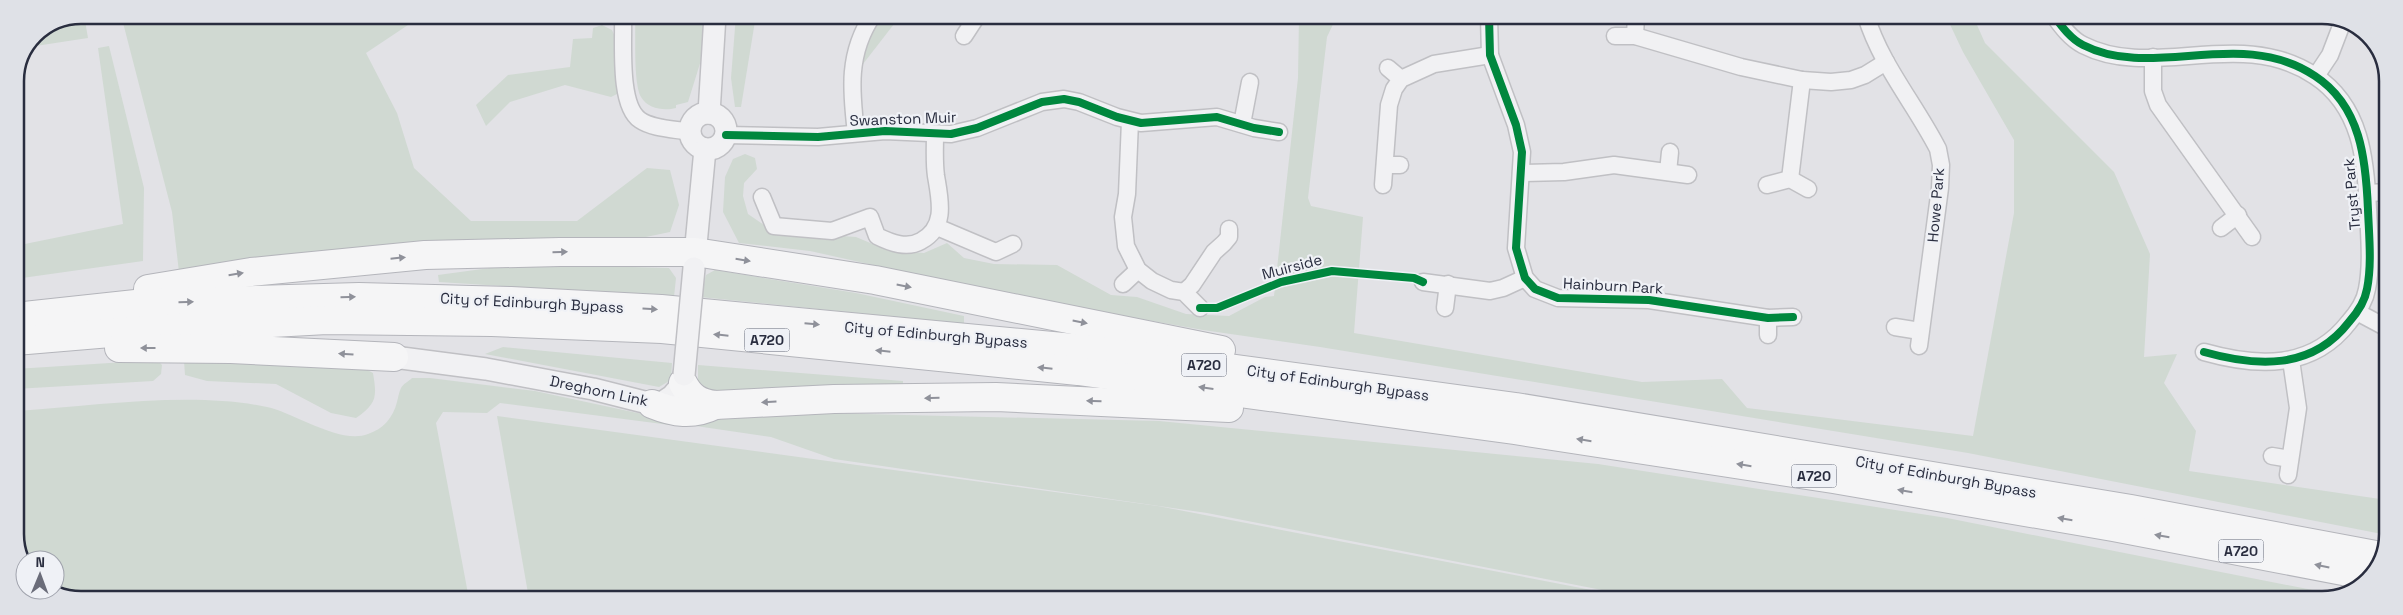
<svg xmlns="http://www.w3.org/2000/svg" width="2403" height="615" viewBox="0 0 2403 615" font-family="'Space Grotesk',sans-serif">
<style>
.green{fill:#d0d9d2}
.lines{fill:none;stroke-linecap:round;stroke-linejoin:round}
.minor-casing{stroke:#c0c0c4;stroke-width:19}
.tertiary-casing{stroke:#c0c0c4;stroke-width:24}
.trunk-casing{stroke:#b4b5bb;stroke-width:30}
.minor{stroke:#f1f1f3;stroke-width:16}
.tertiary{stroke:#f1f1f3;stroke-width:21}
.trunk{stroke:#f5f5f6;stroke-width:28}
.tertiary-bridge-casing{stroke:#c0c0c4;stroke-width:24;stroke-linecap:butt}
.tertiary-bridge{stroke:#f1f1f3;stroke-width:21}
.cycleway-casing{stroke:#eff1f6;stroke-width:11}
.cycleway{stroke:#00873e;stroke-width:8}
.oneway{fill:#8f919a}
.labels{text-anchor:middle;stroke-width:4.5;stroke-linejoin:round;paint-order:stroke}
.shield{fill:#eff1f6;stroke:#646876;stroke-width:1}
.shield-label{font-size:14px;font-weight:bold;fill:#292d3f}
.street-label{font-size:15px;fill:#292d3f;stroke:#eff1f6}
.rim{fill:none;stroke:#292d3f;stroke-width:2.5}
</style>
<rect width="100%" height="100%" fill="#e2e2e6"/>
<g class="green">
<path d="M 80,15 L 84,15 L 88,38 L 29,47 L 34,34 Z"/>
<path d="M 121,15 L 423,15 L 366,53 L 397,113 L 414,168 L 471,221 L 577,221 L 647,168 L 670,170 L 679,205 L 670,232 L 641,238 L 179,272 L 172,212 Z"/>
<path d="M 635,15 L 708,15 L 707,41 L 688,102 L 676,105 L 676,108 C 664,111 648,109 641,97 C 633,83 636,34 635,15 Z"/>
<path d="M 736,15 L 756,15 L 741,107 L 735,107 L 731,78 Z"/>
<path d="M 880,15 L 901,15 L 863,64 L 859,64 L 862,51 Z"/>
<path d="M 1299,16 L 1337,16 L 1327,37 L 1308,198 L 1311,206 L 1363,217 L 1354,333 L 1642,382 L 1722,379 L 1747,408 L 1973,436 L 2014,213 L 2014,140 L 1963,52 L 1946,16 L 1973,16 L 1985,43 L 2114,172 L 2150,254 L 2144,357 L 2177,354 L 2164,383 L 2196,431 L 2189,471 L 2387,500 L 2387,535 L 1968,453 L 1320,347 L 1203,330 L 1017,297 L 810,251 L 739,243 L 723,212 L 725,177 L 733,159 L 745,154 L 755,158 L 757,169 L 744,183 L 743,196 L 748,214 L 773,231 L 856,237 L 887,250 L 924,253 L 947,243 L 964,258 L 994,264 L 1057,265 L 1111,295 L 1137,297 L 1186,314 L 1229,316 L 1265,297 L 1274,296 L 1298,78 Z"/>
<path d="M 602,25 L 612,30 L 616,39 L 617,94 L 611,97 L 565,85 L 510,102 L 486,126 L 476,105 L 508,75 L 570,67 L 573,39 L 592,38 L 593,28 Z"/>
<path d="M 109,46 L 144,188 L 143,261 L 15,279 L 15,246 L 123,224 L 98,48 Z"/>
<path d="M 520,264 L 669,268 L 676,278 L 674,297 L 439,282 L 438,275 Z"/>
<path d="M 715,270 L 856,293 L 964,316 L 964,324 L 700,297 L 706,275 Z"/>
<path d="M 503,347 L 672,363 L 671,380 L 659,387 L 485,354 Z"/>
<path d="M 157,360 L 162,365 L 161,374 L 153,381 L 15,389 L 15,369 Z"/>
<path d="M 184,361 L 360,366 L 373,373 C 377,397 377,403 356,418 L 331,413 L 276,384 L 207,381 L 185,375 Z"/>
<path d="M 698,365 L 903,381 L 903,389 L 718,396 L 698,385 Z"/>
<path d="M 412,378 L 430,378 L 535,391 L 670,420 L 670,425 L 500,403 L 487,413 L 443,412 L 436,423 L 469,599 L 67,599 L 52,590 L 55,590 L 55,560 L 25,560 L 25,564 L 16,543 L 15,485 L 25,480 L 15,431 L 17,411 C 94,406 192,391 267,407 C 293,412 340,445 368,434 C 383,429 393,418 397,402 C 398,398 399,392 401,388 C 403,384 409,381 412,378 Z"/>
<path d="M 740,411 L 1159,421 L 1598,464 L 1947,518 L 2338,595 L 2323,600 L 1653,600 L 1207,513 L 834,459 L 771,437 L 689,425 Z"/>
<path d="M 497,416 L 1158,506 L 1643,600 L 529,599 Z"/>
</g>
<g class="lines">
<g class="minor-casing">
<g id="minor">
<path d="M 623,15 C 624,42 618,105 640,120 C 653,129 675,129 690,132"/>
<path d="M 1489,16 L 1490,55 L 1516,125 L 1522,152 L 1516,248 L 1525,278 L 1535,289 L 1558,298 L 1649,300 L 1768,318 L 1793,317"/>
<path d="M 1866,16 C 1881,65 1915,104 1938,149 L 1941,165 L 1940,188 L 1919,346"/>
<path d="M 2054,16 C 2062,27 2071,39 2083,45 C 2153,81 2240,26 2315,76 C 2361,106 2366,160 2368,210 C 2369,236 2372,264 2367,289 C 2365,301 2357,313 2349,322 C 2312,370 2257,367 2204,352"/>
<path d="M 964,36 L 977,16"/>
<path d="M 1615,36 L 1635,36 L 1741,67 L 1802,80 L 1831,82 L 1851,80 L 1865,75 L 1886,62"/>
<path d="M 1635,36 L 1636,16"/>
<path d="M 2153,57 L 2153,91 L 2158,105 L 2252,237"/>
<path d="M 1388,68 L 1401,79"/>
<path d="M 2316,76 L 2330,55 L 2343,21"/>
<path d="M 1130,121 L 1127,194 L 1123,217 L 1126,246 L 1138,270 L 1152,281 L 1171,290 L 1184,292 L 1200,308"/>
<path d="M 1242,124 L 1250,82"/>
<path d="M 856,133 C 851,91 847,53 873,15"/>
<path d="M 726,135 L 818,137 L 885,131 L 951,134 L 977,128 L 1042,102 L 1064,99 L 1079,102 L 1117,117 L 1141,123 L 1217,117 L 1254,128 L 1279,132"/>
<path d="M 1385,165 L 1400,165"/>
<path d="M 1668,172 L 1670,152"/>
<path d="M 1521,173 L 1564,172 L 1614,165 L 1688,175"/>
<path d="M 1790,179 L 1802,80"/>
<path d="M 1383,185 L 1389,105 L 1394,89 L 1401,79 L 1434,64 L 1490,55"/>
<path d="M 1767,185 L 1790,179 L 1808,189"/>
<path d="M 2367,193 L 2388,192"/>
<path d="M 762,197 L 774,226 L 832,231 L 870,217 L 877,236 C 891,243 907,249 921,241 C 947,227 940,200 936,176 C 934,162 935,148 935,134"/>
<path d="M 937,227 L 996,252 L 1013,244"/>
<path d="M 2221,228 L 2238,215"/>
<path d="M 1423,282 L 1490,291 L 1503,288 L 1525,278"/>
<path d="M 1123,284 L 1138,270"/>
<path d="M 1184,292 L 1192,285 L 1214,252 L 1224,243 L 1229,237 L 1229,229"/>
<path d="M 1445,308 L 1448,284"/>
<path d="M 2357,312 L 2387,328"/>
<path d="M 1768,318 L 1768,335"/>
<path d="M 1895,327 L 1920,331"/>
<path d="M 2272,456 L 2290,459"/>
<path d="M 2288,475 L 2298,408 L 2291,360"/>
</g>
</g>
<g class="tertiary-casing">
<g id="tertiary">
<circle cx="708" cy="131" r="18"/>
<path d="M 709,113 L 715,15"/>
<path d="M 694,266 L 705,149"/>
<path d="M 394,357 L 486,369 L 593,389 L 652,404 L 663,402 L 672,396 L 683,383 L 684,375"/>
</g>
</g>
<g class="trunk-casing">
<g id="trunk">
<path d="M 148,289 L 251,272 L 425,255 L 560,252 L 695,252 L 875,280 L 1221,350"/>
<path d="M 15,317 L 145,303 L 359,297 L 511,301 L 661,309 L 1095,350 L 1516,407 L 2131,509 L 2381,556"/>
<path d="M 15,341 L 158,329 L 327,320 L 492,322 L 662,329 L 1078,371 L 1514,430 L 1833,479 L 2113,527 L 2369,576"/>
<path d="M 119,348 L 231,349 L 394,357"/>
<path d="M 683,383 C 690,397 699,403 715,405 L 834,399 L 996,397 L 1229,408"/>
<path d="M 652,404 C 674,413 693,416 715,405"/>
</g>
</g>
<use href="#minor" class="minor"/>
<use href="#tertiary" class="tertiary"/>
<use href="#trunk" class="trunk"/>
<g class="tertiary-bridge-casing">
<path id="tertiary-bridge" d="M 684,375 L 694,268"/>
</g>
<use href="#tertiary-bridge" class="tertiary-bridge"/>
<g class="cycleway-casing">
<g id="cycleway">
<path d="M 1489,16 L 1490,55 L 1516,125 L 1522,152 L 1516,248 L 1525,278 L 1535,289 L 1558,298 L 1649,300 L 1768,318 L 1793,317"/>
<path d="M 2054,16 C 2062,27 2071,39 2083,45 C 2153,81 2240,26 2315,76 C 2361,106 2366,160 2368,210 C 2369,236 2372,264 2367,289 C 2365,301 2357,313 2349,322 C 2312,370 2257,367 2204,352"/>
<path d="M 726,135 L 818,137 L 885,131 L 951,134 L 977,128 L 1042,102 L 1064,99 L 1079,102 L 1117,117 L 1141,123 L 1217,117 L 1254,128 L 1279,132"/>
<path d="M 1200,308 L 1217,308 L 1281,282 L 1332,271 L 1414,278 L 1423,282"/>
</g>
</g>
<use href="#cycleway" class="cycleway"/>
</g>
<defs><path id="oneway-solid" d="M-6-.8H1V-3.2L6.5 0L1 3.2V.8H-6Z" transform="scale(1.25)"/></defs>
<g class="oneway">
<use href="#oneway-solid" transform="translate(560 252) rotate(-1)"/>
<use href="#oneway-solid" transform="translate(398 258) rotate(-6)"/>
<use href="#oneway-solid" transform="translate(743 260) rotate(9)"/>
<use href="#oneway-solid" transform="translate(236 274) rotate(-9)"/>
<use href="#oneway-solid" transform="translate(904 286) rotate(11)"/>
<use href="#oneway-solid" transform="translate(348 297) rotate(-2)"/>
<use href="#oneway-solid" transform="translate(186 302) rotate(-2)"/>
<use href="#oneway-solid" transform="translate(650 309) rotate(3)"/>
<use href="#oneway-solid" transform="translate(1080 322) rotate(11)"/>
<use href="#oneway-solid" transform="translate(812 324) rotate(5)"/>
<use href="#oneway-solid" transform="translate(721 335) rotate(-174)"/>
<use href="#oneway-solid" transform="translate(148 348) rotate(180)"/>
<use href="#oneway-solid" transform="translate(883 351) rotate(-174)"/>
<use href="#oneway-solid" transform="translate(346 354) rotate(-176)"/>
<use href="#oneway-solid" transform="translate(1045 368) rotate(-174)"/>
<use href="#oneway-solid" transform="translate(1206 388) rotate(-172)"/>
<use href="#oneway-solid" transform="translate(932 398) rotate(179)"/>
<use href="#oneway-solid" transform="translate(1094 401) rotate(-178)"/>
<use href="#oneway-solid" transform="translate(769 402) rotate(177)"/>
<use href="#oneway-solid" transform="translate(1584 440) rotate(-171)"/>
<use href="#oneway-solid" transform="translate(1744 465) rotate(-171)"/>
<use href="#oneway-solid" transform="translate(1905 491) rotate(-170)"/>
<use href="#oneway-solid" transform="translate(2065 519) rotate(-170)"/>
<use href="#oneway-solid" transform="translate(2162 536) rotate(-170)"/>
<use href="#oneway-solid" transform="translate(2322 566) rotate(-168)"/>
</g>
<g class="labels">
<g class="shield">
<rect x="744.5" y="328.5" width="45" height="23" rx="4"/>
<rect x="1181.5" y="353.5" width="45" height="23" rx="4"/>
<rect x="1791.5" y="464.5" width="45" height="23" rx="4"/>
<rect x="2218.5" y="539.5" width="45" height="23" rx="4"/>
</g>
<g class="shield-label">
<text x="767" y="345">A720</text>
<text x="1204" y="370">A720</text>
<text x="1814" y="481">A720</text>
<text x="2241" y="556">A720</text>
</g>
<g class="street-label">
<text transform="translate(903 119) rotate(-2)" y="5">Swanston Muir</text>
<text transform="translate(2352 194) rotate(-95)" y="5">Tryst Park</text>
<text transform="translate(1936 205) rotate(-85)" y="5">Howe Park</text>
<text transform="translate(1292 267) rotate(-15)" y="5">Muirside</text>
<text transform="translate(1613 286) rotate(3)" y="5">Hainburn Park</text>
<text transform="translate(532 303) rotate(3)" y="5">City of Edinburgh Bypass</text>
<text transform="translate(936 335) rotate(5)" y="5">City of Edinburgh Bypass</text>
<text transform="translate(1338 383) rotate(8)" y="5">City of Edinburgh Bypass</text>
<text transform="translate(599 391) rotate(12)" y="5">Dreghorn Link</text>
<text transform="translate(1946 477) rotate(10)" y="5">City of Edinburgh Bypass</text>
</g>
</g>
<path d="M0 0H2403V615H0ZM81 24H2322A57 57 0 0 1 2379 81V534A57 57 0 0 1 2322 591H81A57 57 0 0 1 24 534V81A57 57 0 0 1 81 24Z" fill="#dfe1e7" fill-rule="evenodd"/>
<path class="rim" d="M81 24H2322A57 57 0 0 1 2379 81V534A57 57 0 0 1 2322 591H81A57 57 0 0 1 24 534V81A57 57 0 0 1 81 24Z"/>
<g transform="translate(40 575) rotate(1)"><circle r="24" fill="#eff1f6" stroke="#a0a3ad"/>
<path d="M0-4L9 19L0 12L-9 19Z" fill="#6a6c79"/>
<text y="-8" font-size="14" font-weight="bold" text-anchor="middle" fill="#292d3f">N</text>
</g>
</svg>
